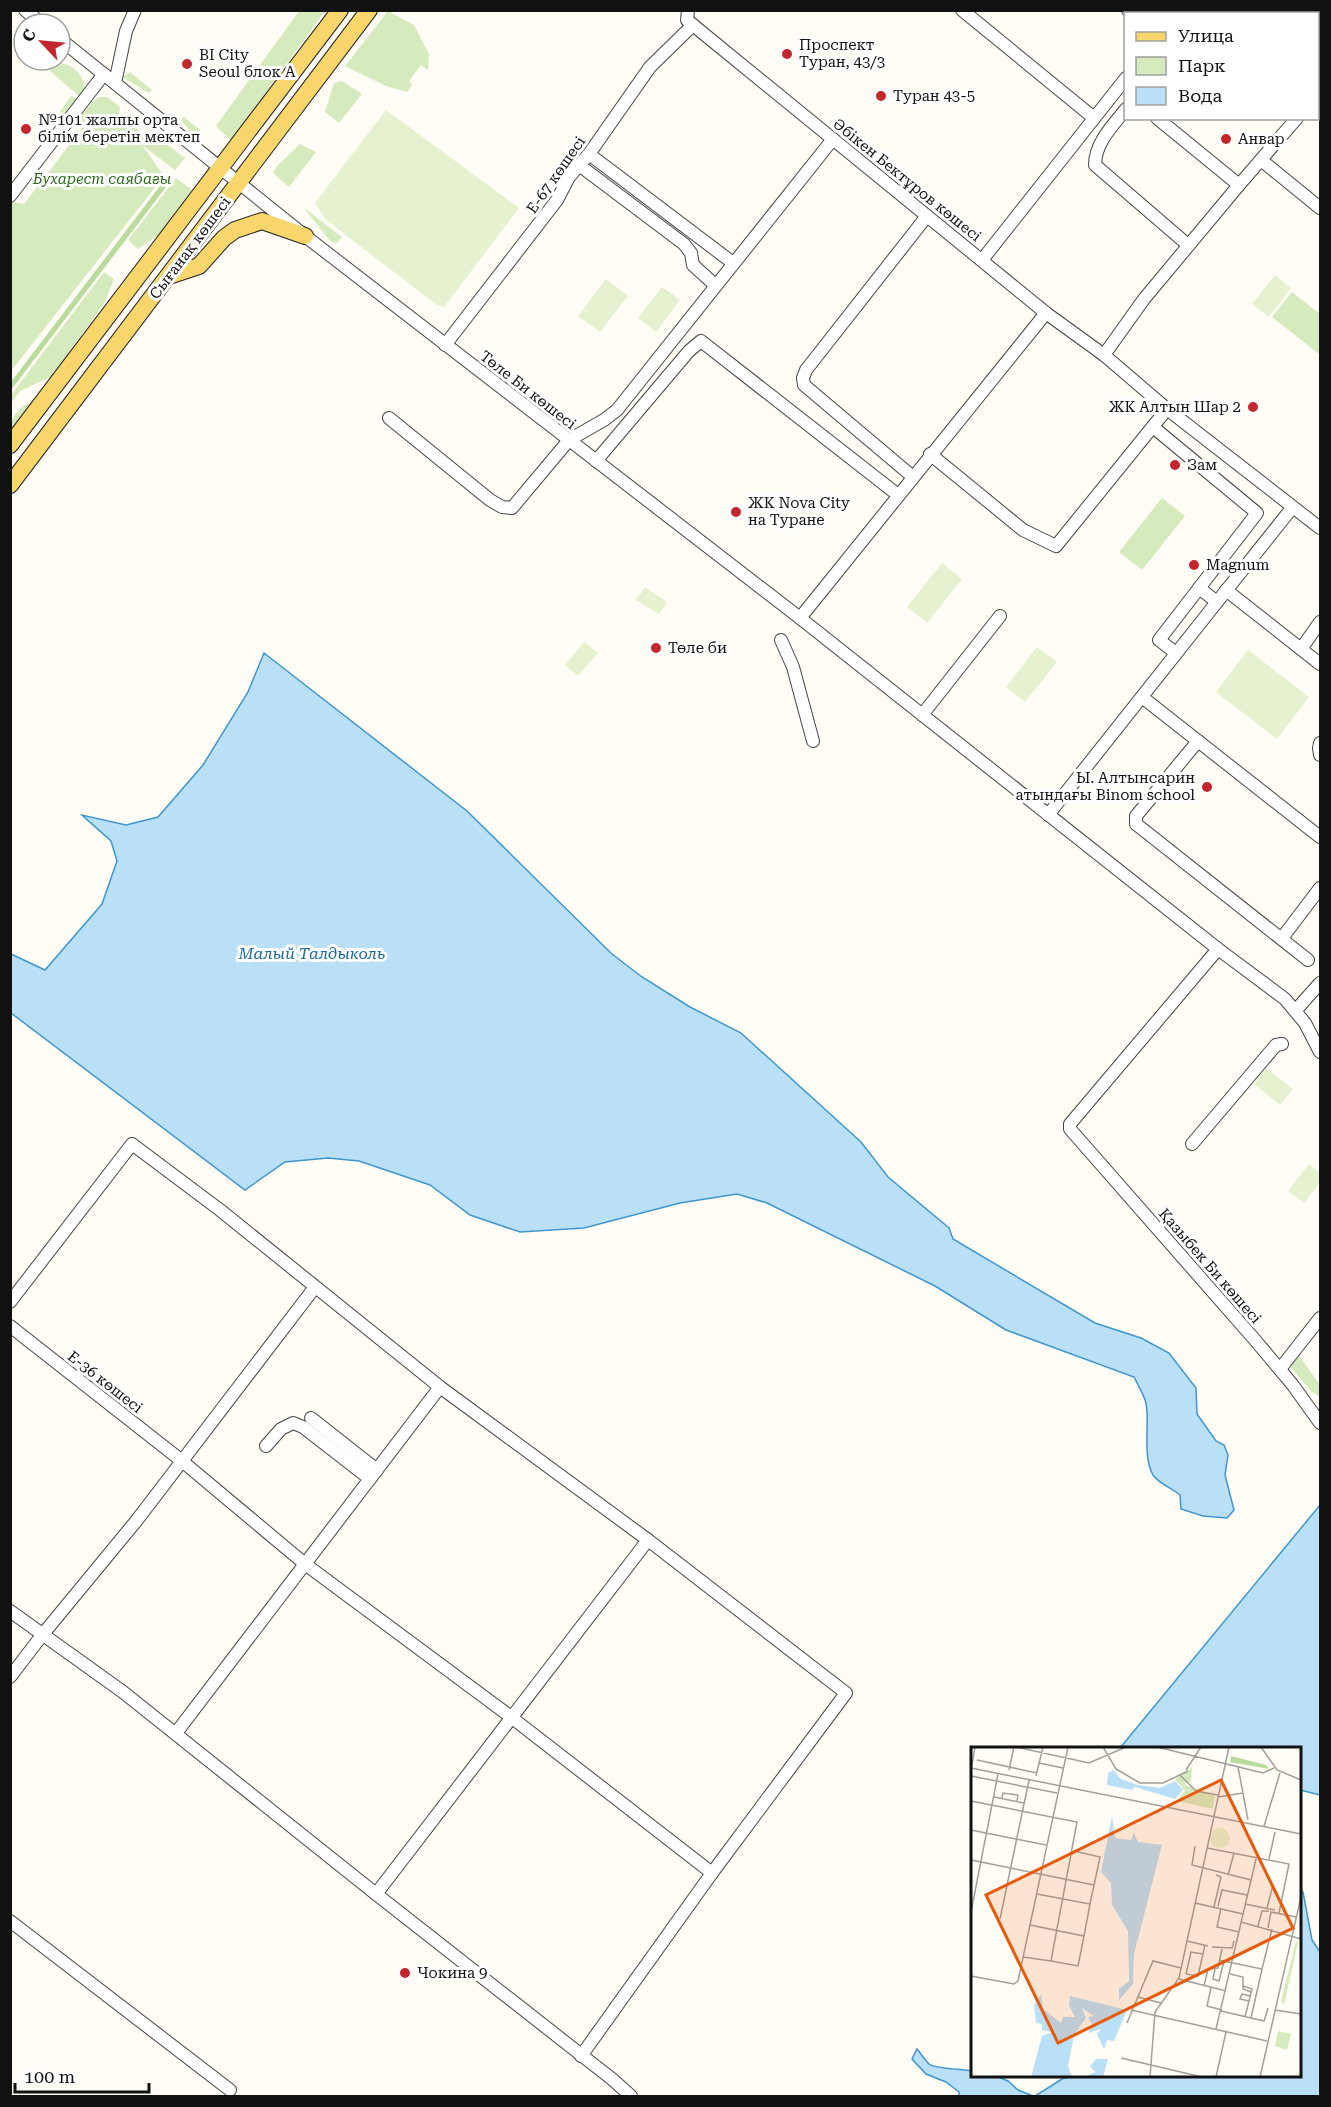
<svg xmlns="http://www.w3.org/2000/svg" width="1331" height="2107" viewBox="0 0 1331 2107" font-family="'Roboto Serif',serif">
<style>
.green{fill:#d5ebbd}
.forest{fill:#b9dc9c}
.pitch{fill:#e6f2cf}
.water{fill:#b9e0f7;stroke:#3f96cf;stroke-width:1.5}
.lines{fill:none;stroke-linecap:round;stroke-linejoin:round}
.minor-casing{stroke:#444;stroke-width:14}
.major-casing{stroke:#222;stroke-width:18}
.minor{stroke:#fff;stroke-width:12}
.major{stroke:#f9d66b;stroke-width:16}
.poi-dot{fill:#c4262e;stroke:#fff;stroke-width:2}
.labels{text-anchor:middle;stroke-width:6;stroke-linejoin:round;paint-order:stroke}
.poi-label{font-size:15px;fill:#111;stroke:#fff;text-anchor:start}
.street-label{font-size:15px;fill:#111;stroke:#fff}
.park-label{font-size:15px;font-style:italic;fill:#2f6b1f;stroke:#fff}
.water-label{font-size:16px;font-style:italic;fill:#1768a6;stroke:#fff}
.inset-road{fill:none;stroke:#a09f9a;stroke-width:1.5}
.view{fill:#e8590c;fill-opacity:0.15;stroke:#e8590c;stroke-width:3}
.inset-edge{fill:none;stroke:#111;stroke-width:3}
</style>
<rect width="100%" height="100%" fill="#fffdf5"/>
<g class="green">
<path d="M 299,11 L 325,11 L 231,141 L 216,126 Z"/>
<path d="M 388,11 L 414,25 L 429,54 L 428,70 L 421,65 L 409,81 L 412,85 L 407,92 L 386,86 L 345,66 Z"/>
<path d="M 59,63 C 73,64 82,74 85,87 L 79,96 L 50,71 Z"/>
<path d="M 130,72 L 152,90 L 149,93 L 122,77 Z"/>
<path d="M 342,81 L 362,94 L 339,123 L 325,112 L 334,83 Z"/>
<path d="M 71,96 L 79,100 L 61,124 L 52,123 Z"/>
<path d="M 99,97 L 107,97 L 120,107 L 119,115 L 145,135 L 149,131 L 185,158 L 175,170 L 142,145 L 164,176 L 11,371 L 11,206 L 13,202 L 24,204 L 83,127 L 74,125 L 93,101 Z"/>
<path d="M 184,117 L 200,130 L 202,136 L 198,140 L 181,120 Z"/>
<path d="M 300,144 L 316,152 L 289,187 L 273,173 L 276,167 Z"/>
<path d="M 176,178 L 192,190 L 160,234 L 138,249 L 128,240 Z"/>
<path d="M 303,207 L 342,237 L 337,243 L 331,242 Z"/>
<path d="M 104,272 L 114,279 L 105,302 L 51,377 L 20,391 L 11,403 L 11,395 Z"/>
<path d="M 1292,292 L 1320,314 L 1320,355 L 1272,317 Z"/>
<path d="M 32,402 L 11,430 C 10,417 20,406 32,402 Z"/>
<path d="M 1162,498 L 1185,516 L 1142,570 L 1119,552 Z"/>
<path d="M 1298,1354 L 1320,1385 L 1320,1397 L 1311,1391 L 1289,1365 Z"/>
</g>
<path class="forest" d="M 169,174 L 173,178 L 11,390 L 11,382 Z"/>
<g class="pitch">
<path d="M 386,110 L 519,208 L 444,307 L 437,305 L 326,220 L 315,203 Z"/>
<path d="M 1275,275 L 1291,288 L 1269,317 L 1252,304 Z"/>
<path d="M 606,279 L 628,296 L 600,332 L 578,316 Z"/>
<path d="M 662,287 L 680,300 L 656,332 L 638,318 Z"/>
<path d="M 942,563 L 962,579 L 927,623 L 907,607 Z"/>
<path d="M 645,587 L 667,602 L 659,614 L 636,600 Z"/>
<path d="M 584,642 L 598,653 L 578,676 L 565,665 Z"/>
<path d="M 1037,647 L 1057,662 L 1025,702 L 1006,687 Z"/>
<path d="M 1248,650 L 1309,697 L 1277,739 L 1216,692 Z"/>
<path d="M 1266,1068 L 1293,1089 L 1280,1105 L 1254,1084 Z"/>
<path d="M 1309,1164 L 1320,1173 L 1320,1182 L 1304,1203 L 1288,1191 Z"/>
</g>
<g class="water">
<path d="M 264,653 L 467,811 L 612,954 L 642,977 L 690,1007 L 741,1033 L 861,1142 L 888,1177 L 949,1228 L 953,1239 L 1095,1323 L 1141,1338 L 1169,1353 L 1196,1388 L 1197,1414 L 1216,1441 L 1224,1445 L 1228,1455 L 1225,1475 L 1234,1510 L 1227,1518 L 1203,1516 L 1181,1509 L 1180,1495 C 1172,1488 1159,1484 1153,1475 C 1142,1455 1150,1424 1146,1403 C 1144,1395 1138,1385 1134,1377 L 1006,1330 L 935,1286 L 767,1203 L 737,1194 L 680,1203 L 584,1228 L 520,1232 L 470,1215 L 430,1185 L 359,1161 L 328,1158 L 285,1162 L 245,1190 L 11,1013 L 11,954 L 45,970 L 102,904 L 117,861 L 111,841 L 82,815 L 126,825 L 158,817 L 203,765 L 248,692 Z"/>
<path d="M 1320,1505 L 1320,1795 L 1300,1790 L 1300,1748 L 1120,1748 Z"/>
<path d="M 1300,1888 L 1303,1892 L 1312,1940 L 1320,1952 L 1320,2096 L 1035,2096 L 1062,2079 L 1071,2076 L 1300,2076 Z"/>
<path d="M 917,2049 C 921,2054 925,2060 929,2064 C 935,2069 963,2069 972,2071 L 972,2076 L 996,2076 L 1008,2081 L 1018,2090 L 1033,2096 L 959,2096 L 959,2092 L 946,2082 L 926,2074 L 912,2059 Z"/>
</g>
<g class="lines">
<g class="minor-casing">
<g id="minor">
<path d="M 25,10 L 42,24"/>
<path d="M 688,10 L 687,20 L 693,25 L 1046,313 L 1104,355 L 1167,409 L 1320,528"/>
<path d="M 962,10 L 1094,118"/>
<path d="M 1128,10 L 1131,14"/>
<path d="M 1200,14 L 1202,10"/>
<path d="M 60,39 L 305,236 L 800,618 L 1218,949 L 1285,999 L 1305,1023 L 1320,1052"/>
<path d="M 115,83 L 126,31 L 135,10"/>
<path d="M 1318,95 L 1320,92"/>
<path d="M 1126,109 C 1113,125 1095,143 1095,165 L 1188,245"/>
<path d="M 1157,118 L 1239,185"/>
<path d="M 589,154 L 733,263"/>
<path d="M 1261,160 L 1320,208"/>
<path d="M 579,165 L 684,244 L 691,253 L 693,265 L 715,285"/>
<path d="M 10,196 L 104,74"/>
<path d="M 982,260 L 1126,78"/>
<path d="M 445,345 L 557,200 L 569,177 L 589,154 L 650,67 L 693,25"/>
<path d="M 1104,355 L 1144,299 L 1239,185 L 1297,118"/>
<path d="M 389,418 L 490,500 L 502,507 L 512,508 L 569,440 L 604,420 L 617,410 L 833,139"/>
<path d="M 1153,427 L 1257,513 L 1159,640 L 1176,653"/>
<path d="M 930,454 L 1023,530 L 1056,546 L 1167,409"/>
<path d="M 596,461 L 689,351 L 701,341 L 898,495"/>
<path d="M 913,477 L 804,385 L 803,378 L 806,370 L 927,216"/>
<path d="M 1199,588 L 1217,602 L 1292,508"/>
<path d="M 1226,590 L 1320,664"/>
<path d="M 800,618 L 1046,313"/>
<path d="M 781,640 L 793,667 L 813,741"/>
<path d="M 1301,649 L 1320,622"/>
<path d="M 1142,697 L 1320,837"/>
<path d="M 922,715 L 1000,616"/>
<path d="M 1198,741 L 1136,816 L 1136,824 L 1308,960"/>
<path d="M 1320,743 L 1319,748 L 1320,755"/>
<path d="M 1048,815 L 1217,602"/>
<path d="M 1282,938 L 1320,888"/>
<path d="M 1218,949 L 1070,1124 L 1070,1129 L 1255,1340 L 1292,1384 L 1320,1423"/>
<path d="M 1296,1010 L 1320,983"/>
<path d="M 1192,1144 L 1276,1045 L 1282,1044"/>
<path d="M 10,1302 L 132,1144 L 220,1210 L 440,1387"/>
<path d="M 10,1326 L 182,1461 L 305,1564 L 511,1717 L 712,1873 L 581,2056"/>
<path d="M 1280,1369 L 1320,1318"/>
<path d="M 311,1418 L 377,1470"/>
<path d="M 266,1446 L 281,1429 L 293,1423 L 303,1427 L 370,1479"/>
<path d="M 648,1540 L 846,1693 L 712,1873"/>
<path d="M 10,1611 L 123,1692 L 376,1894 L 612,2079 L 631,2096"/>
<path d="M 10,1677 L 43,1634 L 137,1520 L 315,1287"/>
<path d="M 176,1733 L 440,1387 L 648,1540 L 376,1894"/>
<path d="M 10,1921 L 230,2090"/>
</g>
</g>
<g class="major-casing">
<g id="major">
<path d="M 169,276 L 199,266 L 224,238 L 235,230 L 262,221 L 305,236"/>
<path d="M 10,445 L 340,10"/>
<path d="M 10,485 L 369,10"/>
</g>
</g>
<use href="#minor" class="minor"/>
<use href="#major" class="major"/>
</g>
<g class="poi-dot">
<circle cx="787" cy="54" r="6"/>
<circle cx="187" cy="64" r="6"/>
<circle cx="881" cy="96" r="6"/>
<circle cx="26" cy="129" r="6"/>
<circle cx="1226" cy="139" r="6"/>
<circle cx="1253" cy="407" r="6"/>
<circle cx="1175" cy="465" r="6"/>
<circle cx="736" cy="512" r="6"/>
<circle cx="1194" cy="565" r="6"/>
<circle cx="656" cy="648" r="6"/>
<circle cx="1207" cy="787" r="6"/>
<circle cx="405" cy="1973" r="6"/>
</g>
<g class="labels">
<g class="poi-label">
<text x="799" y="50">Проспект<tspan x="799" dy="17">Туран, 43/3</tspan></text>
<text x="199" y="60">BI City<tspan x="199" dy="17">Seoul блок A</tspan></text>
<text x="893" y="101">Туран 43-5</text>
<text x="38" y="125">№101 жалпы орта<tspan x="38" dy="17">білім беретін мектеп</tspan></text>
<text x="1238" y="144">Анвар</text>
<text x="1241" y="412" text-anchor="end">ЖК Алтын Шар 2</text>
<text x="1187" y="470">Зам</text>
<text x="748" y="508">ЖК Nova City<tspan x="748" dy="17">на Туране</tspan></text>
<text x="1206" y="570">Magnum</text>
<text x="668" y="653">Төле би</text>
<text x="1195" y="783" text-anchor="end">Ы. Алтынсарин<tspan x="1195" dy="17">атындағы Binom school</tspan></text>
<text x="417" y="1978">Чокина 9</text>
</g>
<g class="street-label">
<text transform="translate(556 175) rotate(-55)" y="5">Е-67 көшесі</text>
<text transform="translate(907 180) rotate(39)" y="5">Әбікен Бектұров көшесі</text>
<text transform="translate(190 248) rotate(-53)" y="5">Сығанақ көшесі</text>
<text transform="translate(528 390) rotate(38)" y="5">Төле Би көшесі</text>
<text transform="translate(1210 1266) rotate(49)" y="5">Қазыбек Би көшесі</text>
<text transform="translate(105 1382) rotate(38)" y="5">Е-36 көшесі</text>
</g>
<g class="park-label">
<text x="102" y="184">Бухарест саябағы</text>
</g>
<g class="water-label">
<text x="312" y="959">Малый Талдыколь</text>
</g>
</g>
<g transform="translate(971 1747)">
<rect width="330" height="330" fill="#fffdf5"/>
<path d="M 221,20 L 220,36 L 225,40 L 216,34 L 214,38 L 244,49 L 242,62 L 206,54 L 214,44 L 204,32 ZM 325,195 L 327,195 L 313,258 L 310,254 ZM 307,284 L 320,287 L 316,303 L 304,299 Z" fill="#d5ebbd"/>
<path d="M 260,9 L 295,18 L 298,22 L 259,15 Z" fill="#b9dc9c"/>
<path d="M239 91a10 10 0 1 1 20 0a10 10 0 1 1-20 0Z" fill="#e6f2cf"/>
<path d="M 142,23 L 150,32 L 167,38 L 189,41 L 204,34 L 212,43 L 204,52 L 164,40 L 161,43 L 136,38 L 137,26 ZM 141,69 L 144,91 L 160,93 L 163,86 L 167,95 L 191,98 L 163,207 L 162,237 L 148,253 L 148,242 L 158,234 L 157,184 L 141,158 L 140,136 L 130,125 ZM 70,247 L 72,262 L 90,276 L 92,270 L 104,270 L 98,258 L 99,249 L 156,263 L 143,294 L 136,293 L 133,302 L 126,287 L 130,282 L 117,286 L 121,278 L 117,270 L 123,269 L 111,261 L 115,271 L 103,288 L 97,319 L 101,330 L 60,330 L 71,289 L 82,285 L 71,283 L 71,277 L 65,276 L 63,258 ZM 125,312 L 137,312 L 132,330 L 114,330 L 124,325 L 119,319 Z" fill="#b9e0f7"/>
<path class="inset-road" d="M 45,0 L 118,16 L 155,0M 132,0 L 145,22 L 169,36 L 192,36 L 217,24M 186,0 L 292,26 L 303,21M 290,0 L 306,23 L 330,33M 6,13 L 66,26M 68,16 L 92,21M 1,18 L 4,0M 267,20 L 277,73M 0,21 L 330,87M 38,23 L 43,0M 215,23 L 230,0M 209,28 L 225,44 L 247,48M 0,29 L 86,46M 65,29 L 72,0M 23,50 L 53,56M 247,50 L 272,46M 31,51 L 32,46 L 47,48 L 46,54M 0,54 L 106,75 L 80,214 L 52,210M 293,79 L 309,26M 0,83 L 75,98M 224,99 L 221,118 L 280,133M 236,101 L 318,117 L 308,166M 103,104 L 129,110 L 119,157M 298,112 L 304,85M 0,113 L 123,138M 257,128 L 263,106M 224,156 L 272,167M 274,157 L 304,163M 247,159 L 251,143 L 276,148M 243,160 L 250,130 L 245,128M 250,161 L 246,180 L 268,185M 296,161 L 302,138M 0,165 L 27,27M 29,172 L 58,33M 270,175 L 330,192M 59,178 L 113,189 L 119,157 L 66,147M 287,179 L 291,164 L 298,164M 297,181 L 300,165 L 325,170M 216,194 L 237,199M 241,200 L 261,201 L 263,194M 248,213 L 291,222 L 280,271M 80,214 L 107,219 L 113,189M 244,222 L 242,232 L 248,234 L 253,214M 291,222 L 301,182M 215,227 L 227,229 L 234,198M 215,227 L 220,205 L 232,207M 259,227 L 272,230 L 272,242 L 280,245M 0,229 L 43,237 L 47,234 L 97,0M 208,232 L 255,244M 233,239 L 237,222 L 247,221 L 251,202M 272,239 L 281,242 L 274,270M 240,241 L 236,259 L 251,263M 167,250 L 190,256M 278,254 L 269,252 L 271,247 L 279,249M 160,263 L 296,294M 304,263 L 330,267M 250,264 L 293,274 L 297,261M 156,276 L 182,214 L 210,221M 245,282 L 285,112M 150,311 L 231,330M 179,330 L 184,265 L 208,231 L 258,0M 245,330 L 255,285M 289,330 L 330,150"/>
<path class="view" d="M 250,33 L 322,181 L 87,296 L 15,148 Z"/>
<rect width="330" height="330" class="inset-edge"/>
</g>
<rect width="1331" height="2107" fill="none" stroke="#111111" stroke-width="24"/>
<rect x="1124" y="12" width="195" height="108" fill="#ffffff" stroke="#a0a0a0" stroke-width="1.5"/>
<rect x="1136" y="32" width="30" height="9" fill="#f9d66b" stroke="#a0a0a0" stroke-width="1.5"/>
<text x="1178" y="42" font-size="18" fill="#111111">Улица</text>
<rect x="1136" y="57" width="30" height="18" fill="#d5ebbd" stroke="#a0a0a0" stroke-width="1.5"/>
<text x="1178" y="72" font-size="18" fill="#111111">Парк</text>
<rect x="1136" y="87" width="30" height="18" fill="#b9e0f7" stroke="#a0a0a0" stroke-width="1.5"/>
<text x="1178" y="102" font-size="18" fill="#111111">Вода</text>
<g transform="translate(42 42) rotate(296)"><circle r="28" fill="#ffffff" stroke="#a0a0a0" stroke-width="1.5"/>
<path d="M0-4.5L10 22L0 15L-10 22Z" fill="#c4262e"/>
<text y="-9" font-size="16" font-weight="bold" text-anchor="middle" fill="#111111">С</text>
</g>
<path d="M15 2083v9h134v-9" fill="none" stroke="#111111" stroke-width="3"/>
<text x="24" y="2083" font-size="18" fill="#111111" stroke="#ffffff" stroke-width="4.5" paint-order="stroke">100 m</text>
</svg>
